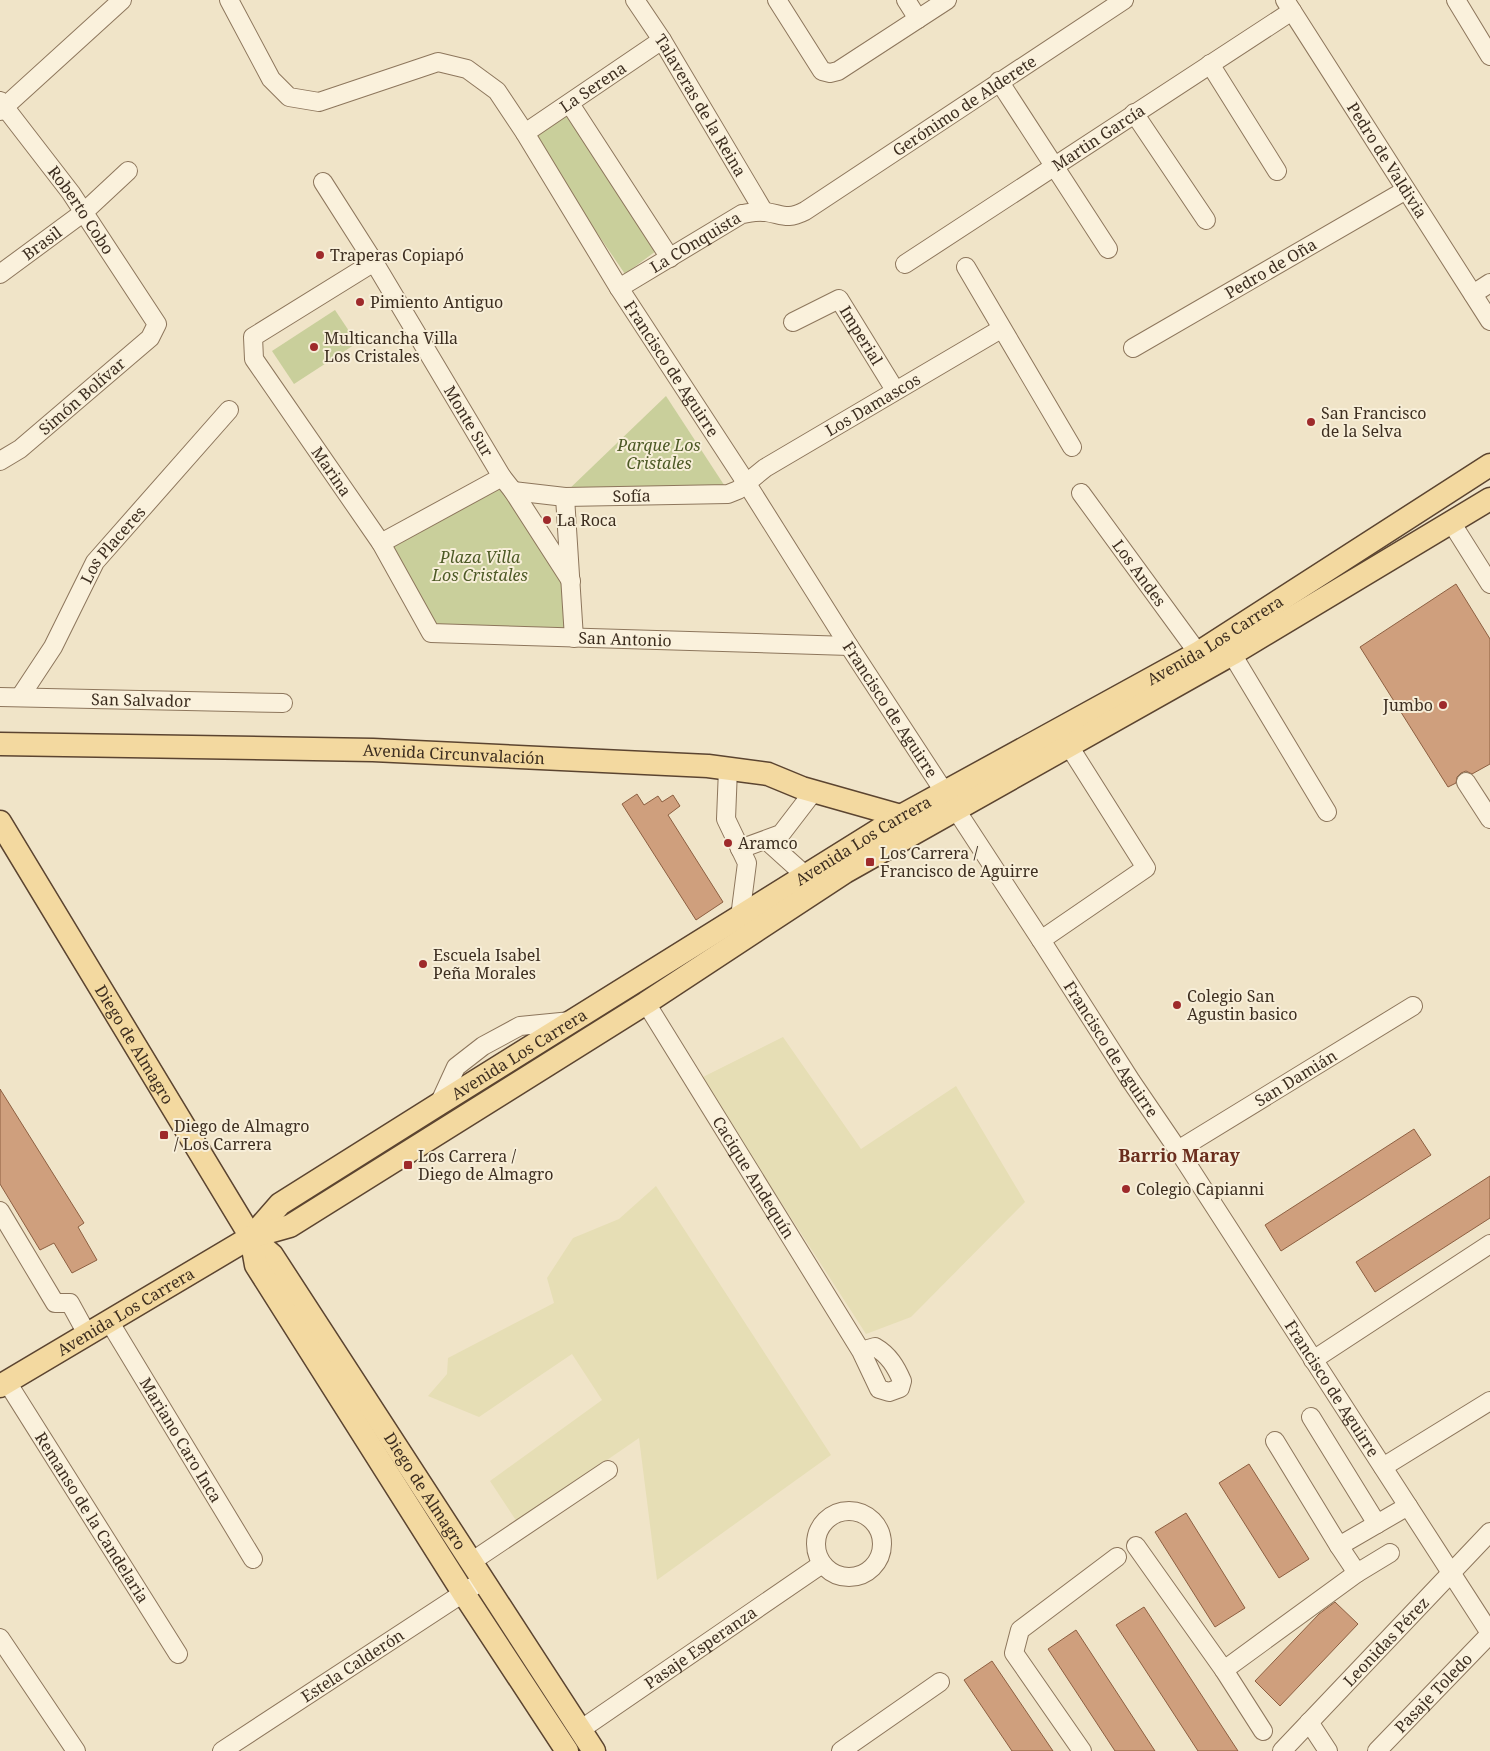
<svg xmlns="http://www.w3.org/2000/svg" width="1490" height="1751" viewBox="0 0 1490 1751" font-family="'Noto Serif',serif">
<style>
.farmland{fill:#e6deb5}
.green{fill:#c9cf9b}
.building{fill:#cf9f7d;stroke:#8d5f41}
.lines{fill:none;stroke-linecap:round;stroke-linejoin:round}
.minor-casing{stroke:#8d765c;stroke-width:20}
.major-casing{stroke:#5b4430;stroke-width:25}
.minor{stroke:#faf1dc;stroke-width:18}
.major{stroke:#f3d9a0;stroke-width:22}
.poi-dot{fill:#9e2a2b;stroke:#f7eed8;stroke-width:2}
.labels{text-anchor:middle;stroke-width:4;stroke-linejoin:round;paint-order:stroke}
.street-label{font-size:16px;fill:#3d2e20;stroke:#f7eed8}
.poi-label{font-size:16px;fill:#3d2e20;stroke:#f7eed8;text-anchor:start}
.park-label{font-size:16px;font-style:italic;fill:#4d5a26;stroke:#f7eed8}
.neighbourhood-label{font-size:18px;font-weight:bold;fill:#6b2e1e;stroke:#f7eed8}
</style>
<rect width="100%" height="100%" fill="#f0e4c8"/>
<g class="farmland">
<path d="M 783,1037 L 861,1149 L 956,1086 L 1025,1202 L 911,1317 L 866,1334 L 701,1078 Z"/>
<path d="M 656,1186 L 831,1455 L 657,1580 L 639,1438 L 517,1522 L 490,1481 L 602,1400 L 572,1354 L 479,1417 L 428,1396 L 447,1374 L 448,1358 L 554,1303 L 547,1278 L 573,1238 L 619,1219 Z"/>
</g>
<g class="green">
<path d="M 570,113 L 660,248 L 625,274 L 533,139 Z"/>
<path d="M 335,310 L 357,343 L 294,384 L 272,351 Z"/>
<path d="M 666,396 L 728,491 L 565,493 Z"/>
<path d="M 497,485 L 568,582 L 567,634 L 435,626 L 390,548 Z"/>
</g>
<g class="building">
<path d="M 1456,584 L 1490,639 L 1490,764 L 1472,774 L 1466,771 L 1461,773 L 1457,777 L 1456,783 L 1448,787 L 1360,647 Z"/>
<path d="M 637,794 L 644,805 L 658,796 L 662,802 L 673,795 L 680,806 L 668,815 L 723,902 L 696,920 L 622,804 Z"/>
<path d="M 0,1089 L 84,1223 L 78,1227 L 97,1260 L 72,1273 L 54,1243 L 40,1250 L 0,1184 Z"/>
<path d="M 1414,1129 L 1431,1155 L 1281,1251 L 1265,1225 Z"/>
<path d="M 1490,1176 L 1490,1218 L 1375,1292 L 1356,1262 Z"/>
<path d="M 1249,1464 L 1309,1559 L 1279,1578 L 1219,1483 Z"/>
<path d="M 1186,1513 L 1245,1608 L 1215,1627 L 1155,1532 Z"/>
<path d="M 1335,1602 L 1358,1624 L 1280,1706 L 1255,1681 L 1319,1614 Z"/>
<path d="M 1144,1607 L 1238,1751 L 1198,1751 L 1116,1625 Z"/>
<path d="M 1076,1630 L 1155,1751 L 1115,1751 L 1048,1649 Z"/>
<path d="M 992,1661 L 1053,1751 L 1012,1751 L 964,1680 Z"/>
</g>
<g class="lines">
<g class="minor-casing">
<g id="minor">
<path id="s1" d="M 229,0 L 271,79 L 289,97 L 319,102 L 438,62 L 467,69 L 497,91 L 525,133 L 619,288 L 747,484 L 849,646 L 1041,940 L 1131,1081 L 1178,1150 L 1490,1633"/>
<path id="s2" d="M 635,0 L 662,40 L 764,212"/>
<path d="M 777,0 L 822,71 L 830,73 L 838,71 L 947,0"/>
<path d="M 906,0 L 918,19"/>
<path id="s3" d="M 1285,0 L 1490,321"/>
<path d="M 1456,0 L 1490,56"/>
<path d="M 1210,64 L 1277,171"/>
<path d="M 999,81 L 1108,249"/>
<path id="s4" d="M 0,101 L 71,193 L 157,324 L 150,338 L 20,449 L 0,461"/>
<path d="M 570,104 L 670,258"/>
<path d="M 0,111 L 122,0"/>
<path d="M 1134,113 L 1206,220"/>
<path id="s5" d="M 525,133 L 662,40"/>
<path id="s6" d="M 323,182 L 374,262 L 502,477 L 513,491 L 571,581"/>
<path id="s7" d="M 374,262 L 253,337 L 254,359 L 381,543 L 431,633 L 849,646"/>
<path id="s8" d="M 905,264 L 1292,11"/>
<path d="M 966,267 L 1072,447"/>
<path id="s9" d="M 0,274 L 84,212 L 128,171"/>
<path id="s10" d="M 619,288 L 742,214 C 749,213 758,211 766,212 C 784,215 787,220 805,211 L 1124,0"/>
<path d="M 1473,294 L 1490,283"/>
<path id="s11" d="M 793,322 L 839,299 L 895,390"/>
<path id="s12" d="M 1133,348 L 1406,190"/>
<path id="s13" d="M 513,491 L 565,497 L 728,494 L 738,490 L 765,468 L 1001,329"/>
<path id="s14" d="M 1081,493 L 1198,653"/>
<path d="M 565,497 L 574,638"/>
<path d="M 1451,522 L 1490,584"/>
<path d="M 381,543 L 502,477"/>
<path d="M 1232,654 L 1327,812"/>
<path id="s15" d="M 0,697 L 283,703"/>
<path id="s16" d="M 20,697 L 53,647 L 95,562 L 229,410"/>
<path d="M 728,769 L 726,819 L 747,863 L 740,917"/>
<path d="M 1466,782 L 1490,819"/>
<path d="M 766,840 L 806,876"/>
<path d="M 740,849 L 781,834 L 814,791"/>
<path d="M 1041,940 L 1146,868 L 1069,746"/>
<path id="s17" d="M 646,1003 L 861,1351 L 879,1389 L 889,1392 L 900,1388 L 902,1381 C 896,1367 889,1355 875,1347 L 861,1351"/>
<path d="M 439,1104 L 456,1067 L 483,1046 L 520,1026 L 571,1021"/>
<path id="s18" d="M 1178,1150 L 1413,1006"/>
<path d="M 0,1211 L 55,1303 L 70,1303 L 87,1334"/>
<path id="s19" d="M 109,1321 L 253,1559"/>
<path d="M 1313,1360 L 1490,1244"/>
<path id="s20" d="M 7,1382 L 178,1654"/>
<path d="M 1311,1417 L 1377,1524"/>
<path d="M 1275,1441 L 1339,1546 L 1408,1506"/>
<path d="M 1383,1467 L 1490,1401"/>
<circle cx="849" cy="1544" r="33"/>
<path d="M 1136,1546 L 1224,1670 L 1357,1573"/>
<path d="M 1339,1546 L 1357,1573 L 1390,1553"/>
<path d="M 471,1562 L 608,1470"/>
<path d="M 0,1638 L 76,1751"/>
<path d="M 1224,1670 L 1263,1731"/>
<path d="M 1309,1722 L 1328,1751"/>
<path id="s21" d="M 580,1730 L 822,1564"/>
<path id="s22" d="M 222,1751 L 474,1586"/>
<path d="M 841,1751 L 940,1682"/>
<path d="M 1082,1751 L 1014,1653 L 1020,1630 L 1117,1557"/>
<path id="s23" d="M 1282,1751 L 1490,1532"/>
<path id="s24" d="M 1377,1751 L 1490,1634"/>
</g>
</g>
<g class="major-casing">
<g id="major">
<path id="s25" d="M 0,744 L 373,750 L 708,766 L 768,774 L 802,788 L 901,816"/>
<path id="s26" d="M 0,822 L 251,1237 L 272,1255 L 594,1751"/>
<path id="s27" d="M 251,1237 L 280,1204 L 439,1104 L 901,816 L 1198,653 L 1490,465"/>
<path d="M 251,1237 L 256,1265 L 464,1594 L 567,1751"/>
<path id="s28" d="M 0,1386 L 251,1237 L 290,1226 L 646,1003 L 845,872 L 1232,654 L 1490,499"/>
</g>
</g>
<use href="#minor" class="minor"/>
<use href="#major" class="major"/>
</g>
<g class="poi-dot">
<circle cx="320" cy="255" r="5"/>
<circle cx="360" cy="302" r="5"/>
<circle cx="314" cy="347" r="5"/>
<circle cx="1311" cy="422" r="5"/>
<circle cx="547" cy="520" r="5"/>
<circle cx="1443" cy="705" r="5"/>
<circle cx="728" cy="843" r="5"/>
<rect x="865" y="857" width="10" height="10" rx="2.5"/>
<circle cx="423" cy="964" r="5"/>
<circle cx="1177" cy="1005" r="5"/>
<rect x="159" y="1130" width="10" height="10" rx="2.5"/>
<rect x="403" y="1160" width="10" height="10" rx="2.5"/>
<circle cx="1126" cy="1189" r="5"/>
</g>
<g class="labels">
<g class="street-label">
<text dy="6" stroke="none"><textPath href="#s5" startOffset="82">La Serena</textPath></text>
<text dy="6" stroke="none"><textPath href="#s2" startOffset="124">Talaveras de la Reina</textPath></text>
<text dy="6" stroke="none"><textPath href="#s10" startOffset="399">Gerónimo de Alderete</textPath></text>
<text dy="6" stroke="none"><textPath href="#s8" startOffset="231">Martin García</textPath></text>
<text dy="6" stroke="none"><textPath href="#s3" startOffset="190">Pedro de Valdivia</textPath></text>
<text dy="6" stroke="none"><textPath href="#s4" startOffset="136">Roberto Cobo</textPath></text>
<text dy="6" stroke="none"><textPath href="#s9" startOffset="52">Brasil</textPath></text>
<text dy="6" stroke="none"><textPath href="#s10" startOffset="89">La COnquista</textPath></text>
<text dy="6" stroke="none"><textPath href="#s12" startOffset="159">Pedro de Oña</textPath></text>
<text dy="6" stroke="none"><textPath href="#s11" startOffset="94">Imperial</textPath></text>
<text dy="6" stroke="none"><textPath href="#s1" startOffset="666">Francisco de Aguirre</textPath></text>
<text transform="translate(82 396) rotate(-41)" y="6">Simón Bolívar</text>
<text dy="6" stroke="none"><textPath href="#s13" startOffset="386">Los Damascos</textPath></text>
<text dy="6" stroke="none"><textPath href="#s6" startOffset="280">Monte Sur</textPath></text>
<text dy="6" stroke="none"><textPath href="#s7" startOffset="301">Marina</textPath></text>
<text dy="6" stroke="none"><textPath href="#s13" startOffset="119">Sofía</textPath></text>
<text dy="6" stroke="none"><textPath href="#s16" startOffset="179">Los Placeres</textPath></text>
<text dy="6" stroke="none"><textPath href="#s14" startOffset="99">Los Andes</textPath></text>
<text dy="6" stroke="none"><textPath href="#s7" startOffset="685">San Antonio</textPath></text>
<text dy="6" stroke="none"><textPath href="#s27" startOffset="1136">Avenida Los Carrera</textPath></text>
<text dy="6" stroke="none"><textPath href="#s15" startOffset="141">San Salvador</textPath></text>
<text dy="6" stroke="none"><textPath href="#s1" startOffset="1071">Francisco de Aguirre</textPath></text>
<text dy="6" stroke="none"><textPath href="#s25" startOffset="454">Avenida Circunvalación</textPath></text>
<text dy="6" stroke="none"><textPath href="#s27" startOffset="731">Avenida Los Carrera</textPath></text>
<text dy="6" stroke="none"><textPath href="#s26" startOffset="260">Diego de Almagro</textPath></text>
<text dy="6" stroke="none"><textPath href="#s1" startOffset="1476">Francisco de Aguirre</textPath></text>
<text dy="6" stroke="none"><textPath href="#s27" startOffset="326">Avenida Los Carrera</textPath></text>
<text dy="6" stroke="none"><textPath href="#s18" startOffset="138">San Damián</textPath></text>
<text dy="6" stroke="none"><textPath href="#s17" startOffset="205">Cacique Andequín</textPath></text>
<text dy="6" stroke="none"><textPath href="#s28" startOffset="146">Avenida Los Carrera</textPath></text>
<text dy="6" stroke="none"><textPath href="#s1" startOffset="1881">Francisco de Aguirre</textPath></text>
<text dy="6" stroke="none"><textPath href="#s19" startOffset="139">Mariano Caro Inca</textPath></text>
<text dy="6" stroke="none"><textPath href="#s26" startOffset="794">Diego de Almagro</textPath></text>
<text dy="6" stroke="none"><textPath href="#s20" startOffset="160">Remanso de la Candelaria</textPath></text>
<text dy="6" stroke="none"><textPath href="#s23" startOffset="151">Leonidas Pérez</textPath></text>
<text dy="6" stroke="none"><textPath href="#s21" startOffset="146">Pasaje Esperanza</textPath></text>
<text dy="6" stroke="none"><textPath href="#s22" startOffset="156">Estela Calderón</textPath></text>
<text dy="6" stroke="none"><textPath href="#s24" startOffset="81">Pasaje Toledo</textPath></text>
</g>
<g class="poi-label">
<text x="330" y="261">Traperas Copiapó</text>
<text x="370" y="308">Pimiento Antiguo</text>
<text x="324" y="344">Multicancha Villa<tspan x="324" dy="18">Los Cristales</tspan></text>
<text x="1321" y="419">San Francisco<tspan x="1321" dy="18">de la Selva</tspan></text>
<text x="557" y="526">La Roca</text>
<text x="1433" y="711" text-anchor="end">Jumbo</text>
<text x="738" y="849">Aramco</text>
<text x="880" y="859">Los Carrera /<tspan x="880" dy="18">Francisco de Aguirre</tspan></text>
<text x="433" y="961">Escuela Isabel<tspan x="433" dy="18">Peña Morales</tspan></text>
<text x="1187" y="1002">Colegio San<tspan x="1187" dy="18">Agustin basico</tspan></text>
<text x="174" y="1132">Diego de Almagro<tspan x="174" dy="18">/ Los Carrera</tspan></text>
<text x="418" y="1162">Los Carrera /<tspan x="418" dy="18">Diego de Almagro</tspan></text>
<text x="1136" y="1195">Colegio Capianni</text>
</g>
<g class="park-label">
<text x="659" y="451">Parque Los<tspan x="659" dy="18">Cristales</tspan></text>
<text x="480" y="563">Plaza Villa<tspan x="480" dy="18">Los Cristales</tspan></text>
</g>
<g class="neighbourhood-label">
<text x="1179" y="1162">Barrio Maray</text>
</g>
</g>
</svg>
